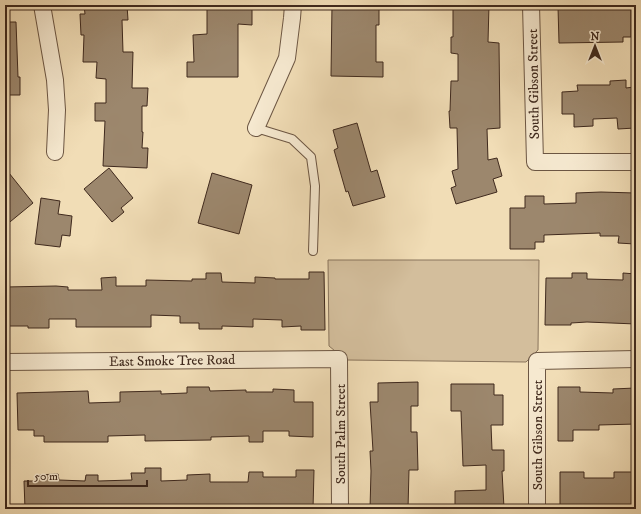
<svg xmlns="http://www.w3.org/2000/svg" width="641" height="514" viewBox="0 0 641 514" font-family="'IM FELL DW Pica',serif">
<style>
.green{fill:#d3be9c;stroke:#89745c}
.building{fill:#9c876d;stroke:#3f291d}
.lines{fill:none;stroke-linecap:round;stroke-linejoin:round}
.service-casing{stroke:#6c5643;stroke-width:10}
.minor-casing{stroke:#6c5643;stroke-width:18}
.service{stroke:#f6e9d0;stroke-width:8}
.minor{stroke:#f6e9d0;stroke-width:16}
.labels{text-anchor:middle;stroke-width:4;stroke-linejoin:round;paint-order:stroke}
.street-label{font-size:14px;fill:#3f291d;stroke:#f6e9d0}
</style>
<rect width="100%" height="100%" fill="#f1ddb6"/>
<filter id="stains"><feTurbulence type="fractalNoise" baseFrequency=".005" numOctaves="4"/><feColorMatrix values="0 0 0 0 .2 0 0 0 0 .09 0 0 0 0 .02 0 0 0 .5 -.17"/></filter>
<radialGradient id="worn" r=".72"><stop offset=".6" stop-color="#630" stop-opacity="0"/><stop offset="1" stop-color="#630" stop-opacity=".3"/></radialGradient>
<path class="green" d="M 328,260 L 539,260 L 538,350 L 526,362 L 346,360 L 329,346 Z"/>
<g class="building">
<path d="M 84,5 L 127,5 L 128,20 L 122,20 L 123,52 L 133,52 L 132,88 L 148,88 L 147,106 L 142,106 L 142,132 L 143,132 L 142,148 L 148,148 L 147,168 L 103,166 L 105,121 L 95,121 L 95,103 L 106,103 L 106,79 L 96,78 L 97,62 L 83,62 L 84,35 L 81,35 L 80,14 L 85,14 Z"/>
<path d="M 207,5 L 252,5 L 252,25 L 238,24 L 238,77 L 187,77 L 187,62 L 194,62 L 193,35 L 207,34 Z"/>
<path d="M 332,5 L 379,5 L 379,25 L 376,25 L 376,62 L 383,62 L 383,77 L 331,76 Z"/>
<path d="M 453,5 L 489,5 L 488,42 L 499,43 L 500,128 L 487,129 L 488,160 L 497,158 L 502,176 L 493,179 L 497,192 L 456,204 L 451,188 L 456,186 L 452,171 L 458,169 L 457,128 L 450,128 L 449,111 L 450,111 L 451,81 L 458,81 L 458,54 L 451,53 L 451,37 L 453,37 Z"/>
<path d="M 573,5 L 616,5 L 616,7 L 631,7 L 631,37 L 623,37 L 623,42 L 559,43 L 558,7 Z"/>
<path d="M 5,22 L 16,22 L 18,77 L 20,77 L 20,95 L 5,95 Z"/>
<path d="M 626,80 L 626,88 L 634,87 L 635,128 L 618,129 L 617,118 L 593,119 L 593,126 L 574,127 L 574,114 L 562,114 L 562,92 L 578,91 L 577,85 L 610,85 L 610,81 Z"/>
<path d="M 357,123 L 371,172 L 377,170 L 385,197 L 353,206 L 348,191 L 346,192 L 334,150 L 338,148 L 333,130 Z"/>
<path d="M 5,168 L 33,203 L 5,226 Z"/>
<path d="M 109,168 L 133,198 L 121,208 L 124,212 L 112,222 L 84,189 Z"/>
<path d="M 212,173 L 252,185 L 239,234 L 198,223 Z"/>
<path d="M 601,192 L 635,193 L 635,244 L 618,243 L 619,236 L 600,236 L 600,233 L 544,235 L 544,242 L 535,242 L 535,249 L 510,249 L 510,208 L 525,208 L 525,196 L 544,196 L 544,204 L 576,203 L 576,193 Z"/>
<path d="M 41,198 L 60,201 L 58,214 L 72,216 L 70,236 L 62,235 L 60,247 L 35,244 Z"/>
<path d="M 309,272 L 324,272 L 325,330 L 301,330 L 301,326 L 282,327 L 282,320 L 253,319 L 253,327 L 222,326 L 222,329 L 199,329 L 199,323 L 180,323 L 180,316 L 151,315 L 151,327 L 76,327 L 76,319 L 49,319 L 49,328 L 28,328 L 28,326 L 5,326 L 5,287 L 56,286 L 68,287 L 68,290 L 102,290 L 101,278 L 116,277 L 116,286 L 146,286 L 146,280 L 192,281 L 192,279 L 206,279 L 206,273 L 221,273 L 222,282 L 255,283 L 255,277 L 275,278 L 275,279 L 309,279 Z"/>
<path d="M 572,273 L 587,273 L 587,279 L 623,280 L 623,273 L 636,274 L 636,324 L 587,322 L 571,323 L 571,325 L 545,325 L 546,278 L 572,278 Z"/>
<path d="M 418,382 L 418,406 L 411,406 L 411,432 L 417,432 L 418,470 L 409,470 L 408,509 L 370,509 L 371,471 L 370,451 L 373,451 L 370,402 L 378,402 L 378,383 Z"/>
<path d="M 451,384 L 494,384 L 494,395 L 503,395 L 503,425 L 491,425 L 492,450 L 504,450 L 504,471 L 502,471 L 504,508 L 455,509 L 455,491 L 486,490 L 486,465 L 463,466 L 461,411 L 451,411 Z"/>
<path d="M 187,387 L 209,387 L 210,391 L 246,390 L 246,392 L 273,392 L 273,389 L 294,390 L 294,402 L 313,402 L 313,437 L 289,436 L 289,431 L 263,431 L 263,442 L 249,442 L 249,436 L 211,437 L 211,440 L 145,441 L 145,435 L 108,436 L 108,442 L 44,442 L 44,436 L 34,436 L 34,430 L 18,430 L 17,393 L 88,391 L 89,403 L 120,402 L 120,392 L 161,391 L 161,394 L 187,393 Z"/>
<path d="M 558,387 L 580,387 L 580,392 L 613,393 L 613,389 L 635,388 L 636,424 L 599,425 L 599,430 L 573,430 L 573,441 L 558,441 Z"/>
<path d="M 145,468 L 161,468 L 161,481 L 187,480 L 187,475 L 210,474 L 210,482 L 248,482 L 249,472 L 263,472 L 263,477 L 296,477 L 296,470 L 314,470 L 313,509 L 25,509 L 24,481 L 36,481 L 36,475 L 58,474 L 59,480 L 85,481 L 86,475 L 98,475 L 98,481 L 132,480 L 131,473 L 145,473 Z"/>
<path d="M 560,472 L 584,472 L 584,478 L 614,478 L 614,472 L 636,472 L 636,509 L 560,509 Z"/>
</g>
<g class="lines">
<g class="service-casing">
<path id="service" d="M 256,128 L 292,139 L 311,157 L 315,186 L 313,251"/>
</g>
<g class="minor-casing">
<g id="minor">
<path d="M 42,5 L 55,80 L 57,110 L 55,152"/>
<path d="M 531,5 L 535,162 L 636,162"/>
<path d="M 256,128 L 287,58 L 292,18 L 293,5"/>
<path d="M 5,362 L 339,359 L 340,509"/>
<path d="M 537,509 L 537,361 L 636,359"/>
</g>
</g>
<use href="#service" class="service"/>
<use href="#minor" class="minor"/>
</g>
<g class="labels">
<g class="street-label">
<text transform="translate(533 84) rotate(-91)" y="5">South Gibson Street</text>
<text transform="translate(172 360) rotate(-1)" y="5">East Smoke Tree Road</text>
<text transform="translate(340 434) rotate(-90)" y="5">South Palm Street</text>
<text transform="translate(537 435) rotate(-90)" y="5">South Gibson Street</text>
</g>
</g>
<rect width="641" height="514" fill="none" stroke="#f1ddb6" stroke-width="20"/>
<rect x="6" y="6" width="629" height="502" fill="none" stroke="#3f291d" stroke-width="2"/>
<rect x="10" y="10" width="621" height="494" fill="none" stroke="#3f291d"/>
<g transform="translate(595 46)" stroke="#f6e9d0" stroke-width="3" paint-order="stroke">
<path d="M0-3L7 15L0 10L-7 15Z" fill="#3f291d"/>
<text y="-6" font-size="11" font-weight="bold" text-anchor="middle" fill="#3f291d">N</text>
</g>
<path d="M28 480v6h119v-6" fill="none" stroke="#3f291d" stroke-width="2"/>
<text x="34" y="480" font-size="12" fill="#3f291d" stroke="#f6e9d0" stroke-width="3" paint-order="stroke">50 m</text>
<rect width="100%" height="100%" filter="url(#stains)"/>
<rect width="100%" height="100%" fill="url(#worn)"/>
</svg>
